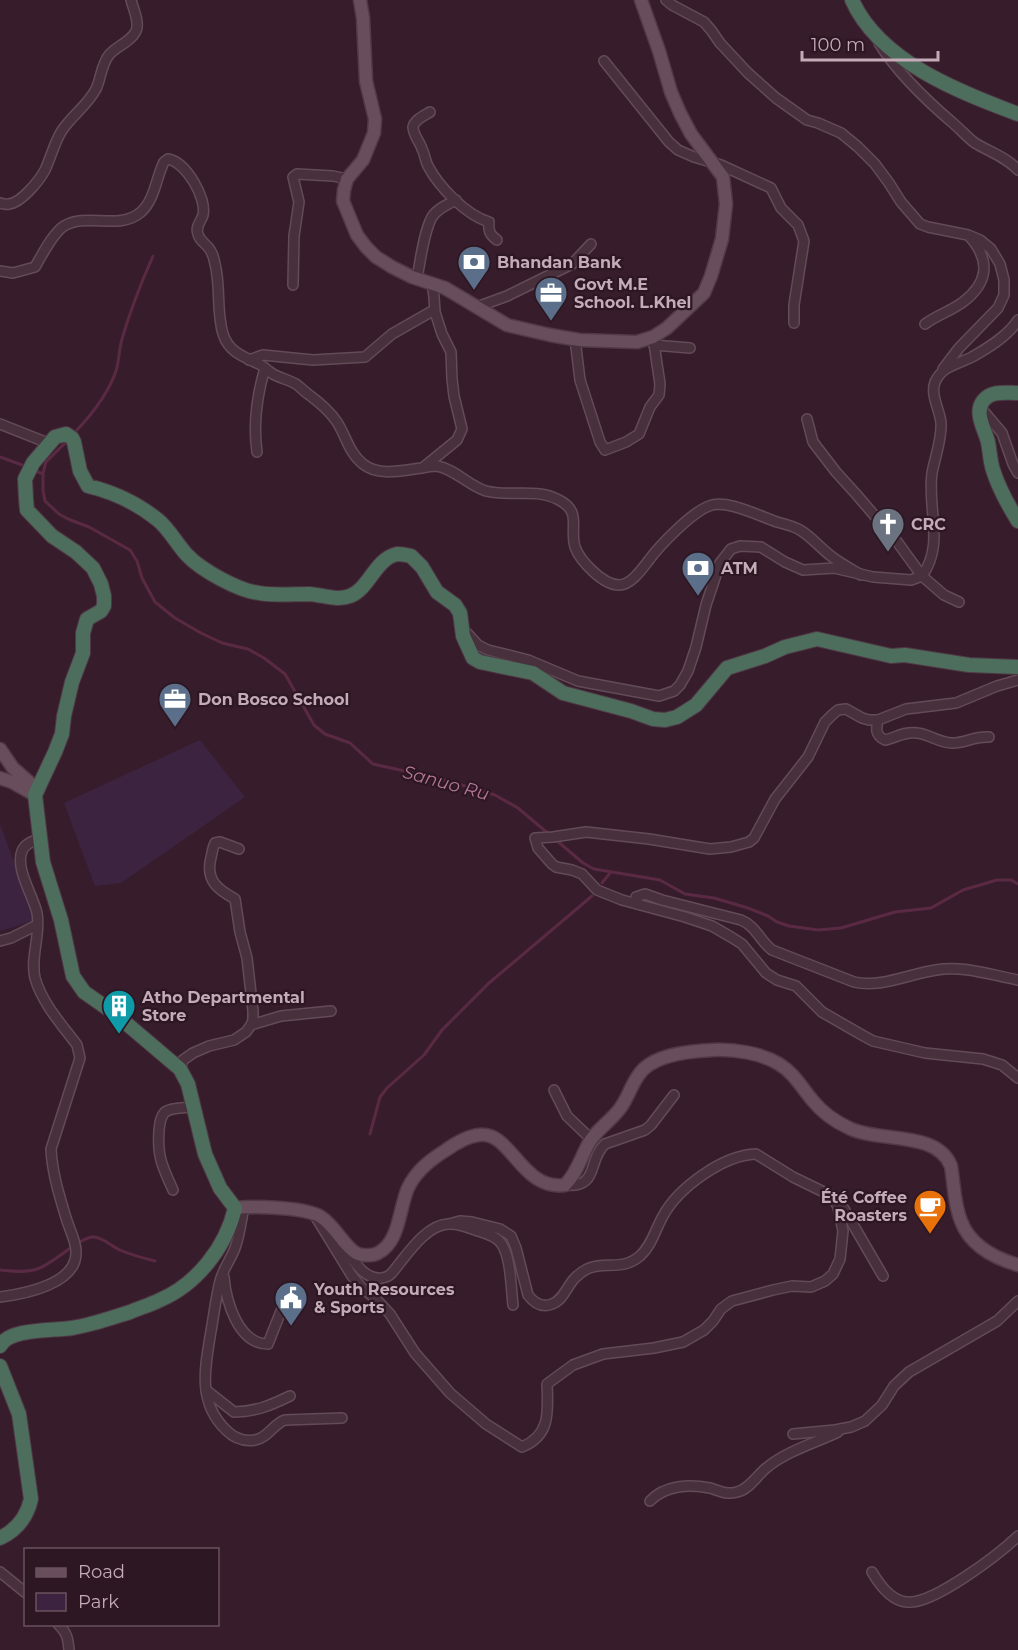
<svg xmlns="http://www.w3.org/2000/svg" width="1018" height="1650" viewBox="0 0 1018 1650" font-family="Montserrat,sans-serif">
<style>
.green{fill:#3c2440}
.lines{fill:none;stroke-linecap:round;stroke-linejoin:round}
.stream{stroke:#5a2a44;stroke-width:3}
.minor-casing{stroke:#634b58;stroke-width:12}
.major-casing{stroke:#513a46;stroke-width:15}
.highway-casing{stroke:#4f3845;stroke-width:16}
.minor{stroke:#48313d;stroke-width:9}
.major{stroke:#684e5c;stroke-width:12}
.highway{stroke:#4d6e5d;stroke-width:14}
.labels{text-anchor:middle;stroke-width:4.5;stroke-linejoin:round;paint-order:stroke}
.poi-label{font-size:16px;font-weight:bold;fill:#c5aab8;stroke:#2c1722;text-anchor:start}
.water-label{font-size:18px;font-style:italic;fill:#b57799;stroke:#2c1722}
</style>
<rect width="100%" height="100%" fill="#371d2b"/>
<g class="green">
<path d="M 200,740 L 245,797 L 121,883 L 95,886 L 64,803 Z"/>
<path d="M 0,824 L 25,892 L 33,921 L 0,931 Z"/>
</g>
<g class="lines">
<g class="stream">
<path d="M 77,430 C 93,413 108,394 116,371 C 119,361 119,350 122,339 C 130,311 141,283 153,256"/>
<path d="M 0,457 L 22,465"/>
<path d="M 38,472 L 43,474 L 43,490 L 45,501 L 59,514 L 68,519 L 89,527 L 130,550 L 137,561 L 142,578 L 155,602 L 175,618 L 201,633 L 222,643 L 248,649 L 264,658 L 285,674 L 314,725 L 325,734 L 350,743 L 373,764 L 441,779 L 495,795 L 518,808 L 550,835"/>
<path d="M 43,473 L 46,462 L 66,442"/>
<path d="M 555,839 L 583,863 L 594,869 L 660,880 L 685,894 L 714,898 L 748,908 L 768,916 L 777,922 L 789,926 L 818,930 L 841,928 L 895,912 L 931,908 L 963,890 L 997,880 L 1011,880 L 1018,884"/>
<path d="M 602,883 L 610,873"/>
<path d="M 370,1134 L 380,1097 L 387,1088 L 424,1055 L 442,1030 L 489,983 L 592,896"/>
<path d="M 0,1270 C 12,1271 26,1273 37,1269 C 53,1264 81,1236 94,1237 C 104,1238 111,1246 120,1250 C 131,1255 143,1258 155,1261"/>
</g>
<g class="minor-casing">
<g id="minor">
<path d="M 666,0 L 672,5 L 704,22 L 711,30 L 720,43 L 748,73 L 776,98 L 807,120 L 818,123 L 841,133 L 858,147 L 875,164 L 889,183 L 901,202 L 920,224 L 928,227 L 968,235 L 980,240 L 991,249 L 1000,264 L 1004,280 L 1004,295 L 998,308 L 959,348 L 943,369"/>
<path d="M 879,43 C 898,74 927,101 954,124 C 961,130 968,138 975,143 C 990,152 1006,157 1018,170"/>
<path d="M 604,61 L 669,142 L 678,150 L 694,157 L 721,165 L 771,188 L 781,208 L 798,225 L 804,241 L 794,305 L 794,323"/>
<path d="M 430,112 C 425,115 414,120 413,127 C 413,135 420,142 422,149 C 425,154 425,161 428,166 C 439,187 466,215 489,222 C 488,231 490,235 497,240"/>
<path d="M 0,203 C 3,204 6,205 9,204 C 21,203 39,181 45,170 C 51,157 54,144 61,132 C 71,116 87,106 96,89 C 101,79 101,65 109,55 C 116,46 131,42 136,31 C 140,23 133,8 131,0"/>
<path d="M 0,271 L 13,273 L 35,267 C 42,255 53,233 64,226 C 87,212 119,231 141,212 C 155,199 156,178 164,162 L 168,159 C 186,162 207,198 203,215 C 201,222 195,226 198,234 C 199,239 203,242 207,246 C 211,250 214,258 215,264 C 221,287 216,311 223,334 C 229,353 245,357 261,365 C 265,368 268,371 273,374 C 280,378 289,380 296,384 C 300,387 304,391 308,394 C 319,402 329,410 337,422 C 346,436 349,453 363,464 C 379,477 403,470 422,468 C 426,467 432,466 437,466 C 455,469 469,486 486,491 C 509,497 535,488 557,499 C 583,511 569,527 575,547 C 580,561 603,585 619,585 C 631,585 642,569 649,560 C 660,545 691,513 709,506 C 727,499 759,516 777,522 C 785,524 793,526 800,530 C 812,537 820,548 831,556 C 840,563 851,569 861,575"/>
<path d="M 417,279 C 420,262 424,231 432,217 C 437,209 448,204 456,200"/>
<path d="M 293,285 L 294,236 L 299,202 L 293,177 L 297,174 L 333,176 L 347,179"/>
<path d="M 477,307 L 507,296 L 572,264 L 591,244"/>
<path d="M 925,324 C 937,315 951,311 963,302 C 988,283 991,261 970,237"/>
<path d="M 575,339 L 580,380 L 600,442 L 605,450 L 626,442 L 639,434 L 650,407 L 659,395 L 660,384 L 653,337"/>
<path d="M 654,345 L 690,348"/>
<path d="M 249,360 L 263,355 L 313,360 L 365,357 L 392,334 L 434,310"/>
<path d="M 980,407 L 1002,433 L 1013,464 L 1018,473"/>
<path d="M 807,419 L 813,442 L 836,472 L 856,494 L 898,543 L 922,576 L 944,595 L 959,602"/>
<path d="M 0,424 L 48,443"/>
<path d="M 257,452 C 253,424 257,395 265,368"/>
<path d="M 425,466 L 457,440 L 462,429 L 454,396 L 452,379 L 451,352 L 442,334 L 435,312 L 434,297 L 432,283"/>
<path d="M 466,632 L 478,645 L 488,650 L 528,660 L 578,681 L 659,696 L 674,691 L 680,685 L 688,671 L 696,647 L 706,605 L 720,563 L 731,549 L 740,546 L 761,547 L 785,562 L 803,570 L 834,568 L 873,577 L 899,579 L 911,580 L 922,576 C 945,544 927,509 932,473 C 935,457 942,439 941,423 C 940,410 930,395 935,382 C 942,366 958,364 972,357 C 988,348 1008,336 1018,320"/>
<path d="M 1018,680 L 997,686 L 956,703 L 906,709 L 878,720 L 869,720 L 862,718 L 846,709 L 838,710 L 832,715 L 825,722 L 808,757 L 775,799 L 754,838 L 749,842 L 731,847 L 710,849 L 649,839 L 586,832 L 553,837 L 535,838 L 538,848 L 552,864 L 556,867 L 572,870 L 582,874 L 597,890 L 622,900 L 685,917 L 712,926 L 731,937 L 742,944 L 766,973 L 777,980 L 796,986 L 822,1012 L 862,1035 L 873,1041 L 925,1053 L 983,1059 L 1002,1065 L 1018,1078"/>
<path d="M 878,720 C 876,729 875,735 885,740 C 895,738 905,731 917,733 C 929,734 939,743 952,743 C 967,743 973,736 989,737"/>
<path d="M 638,904 L 636,897 L 645,894 L 662,900 L 741,920 C 756,926 760,941 772,950 L 854,982 C 882,988 908,974 936,970 C 963,965 991,975 1018,980"/>
<path d="M 0,941 L 11,938 L 37,925"/>
<path d="M 251,1025 L 281,1016 L 331,1011"/>
<path d="M 180,1069 L 183,1060 L 193,1053 L 209,1046 L 234,1040 L 246,1032 L 251,1025 L 253,1020 L 253,1011 L 247,958 L 240,932 L 235,899 C 219,890 207,882 210,862 C 212,855 212,849 215,843 L 220,842 L 239,849"/>
<path d="M 554,1090 L 567,1116 L 591,1139"/>
<path d="M 564,1185 C 600,1189 587,1160 605,1144 L 645,1130 L 651,1125 L 674,1095"/>
<path d="M 173,1190 C 162,1166 157,1156 159,1130 C 160,1123 160,1117 165,1112 C 172,1107 185,1108 193,1107"/>
<path d="M 839,1204 L 844,1209 L 883,1276"/>
<path d="M 244,1207 C 241,1221 240,1235 235,1248 C 231,1259 223,1269 220,1281 C 216,1297 214,1314 211,1331 C 205,1367 197,1402 226,1430 C 234,1438 243,1442 255,1440 C 268,1438 273,1424 285,1420 L 342,1418"/>
<path d="M 314,1214 L 352,1276 L 362,1288 L 376,1299 L 390,1314 L 415,1353 L 450,1393 L 486,1424 L 522,1447 C 551,1435 548,1411 547,1384 L 573,1365 L 603,1354 L 654,1348 L 683,1342 L 704,1330 L 713,1321 L 721,1309 L 732,1301 L 773,1290 L 792,1286 L 811,1287 L 825,1281 L 833,1274 L 840,1259 L 843,1231 L 838,1207 L 832,1196 L 793,1177 L 756,1154 C 723,1155 678,1188 663,1216 C 655,1230 652,1245 640,1256 C 621,1272 605,1260 587,1269 C 583,1271 579,1274 576,1277 C 567,1285 564,1300 552,1304 C 542,1308 534,1303 528,1295 L 516,1248 L 511,1236 L 500,1229 L 472,1222 L 460,1221 L 449,1224"/>
<path d="M 344,1248 C 354,1261 364,1280 382,1278 C 391,1277 394,1270 399,1264 C 411,1249 428,1225 448,1224 C 458,1223 467,1227 475,1230 C 484,1233 494,1235 500,1242 C 511,1254 511,1289 513,1305"/>
<path d="M 224,1277 C 226,1301 238,1344 268,1344 L 281,1311"/>
<path d="M 0,1297 C 24,1294 78,1284 76,1251 C 76,1242 70,1230 67,1221 C 60,1198 52,1173 51,1149 L 80,1058 L 77,1045 C 62,1025 42,1003 35,978 C 30,957 41,935 37,913 C 33,895 15,869 22,851 C 25,843 34,841 40,838"/>
<path d="M 206,1390 L 234,1412 C 258,1411 269,1406 290,1396"/>
<path d="M 793,1434 L 835,1430 L 851,1427 L 865,1421 L 882,1405 L 894,1386 L 909,1372 L 997,1321 L 1018,1301"/>
<path d="M 650,1501 C 665,1485 690,1484 710,1488 C 720,1491 726,1495 737,1492 C 748,1490 756,1477 765,1469 C 786,1451 813,1444 838,1432"/>
<path d="M 0,1572 L 26,1593"/>
<path d="M 872,1572 C 879,1584 891,1601 907,1602 C 933,1605 999,1554 1018,1536"/>
<path d="M 58,1624 C 67,1633 68,1638 69,1650"/>
</g>
</g>
<g class="major-casing">
<g id="major">
<path d="M 360,0 L 363,18 L 366,81 L 375,119 L 374,133 L 363,160 L 347,179 L 344,190 L 343,201 L 357,235 L 366,247 L 376,257 L 392,267 L 412,277 L 445,288 L 507,325 L 550,335 L 579,340 L 637,342 L 653,337 L 667,328 L 704,293 L 711,276 L 722,239 L 726,204 L 723,177 L 691,134 L 680,113 L 671,92 L 659,51 L 641,0"/>
<path d="M 0,749 L 13,768 L 38,790"/>
<path d="M 0,778 L 12,782 L 35,795"/>
<path d="M 235,1208 C 254,1206 306,1207 321,1217 C 335,1226 344,1246 356,1253 C 361,1256 373,1256 378,1253 C 400,1242 399,1208 408,1188 C 416,1171 430,1160 446,1150 C 456,1143 467,1136 479,1135 C 511,1130 521,1191 565,1185 C 578,1172 581,1156 590,1141 C 597,1130 609,1122 618,1111 C 627,1101 630,1087 638,1076 C 651,1054 691,1051 713,1050 C 734,1049 761,1053 779,1064 C 794,1073 802,1088 813,1101 C 822,1112 836,1122 849,1128 C 879,1143 937,1130 951,1166 C 954,1184 954,1204 961,1221 C 970,1245 994,1258 1018,1265"/>
</g>
</g>
<g class="highway-casing">
<g id="highway">
<path d="M 852,0 C 879,61 959,92 1018,114"/>
<path d="M 1018,393 C 1006,393 991,390 983,401 C 974,413 985,430 988,442 C 990,452 990,461 993,470 C 999,489 1008,505 1018,521"/>
<path d="M 0,1346 C 9,1328 53,1331 72,1328 C 92,1325 111,1318 130,1312 C 139,1308 150,1305 160,1300 C 197,1284 226,1247 235,1208 L 220,1188 L 205,1154 L 188,1084 L 180,1069 L 114,1013 L 84,992 L 73,976 L 61,920 L 43,862 L 35,795 L 55,752 L 62,734 L 64,716 L 72,682 L 83,653 L 83,633 L 87,619 L 101,611 L 104,606 L 104,596 L 101,584 L 93,568 L 76,552 L 52,536 L 27,510 L 26,499 L 25,479 L 33,463 L 55,437 L 66,434 L 72,438 L 74,442 L 80,471 L 88,486 C 113,492 137,503 158,520 C 169,529 177,544 187,555 C 201,570 239,591 259,593 C 275,596 293,594 309,594 C 323,595 337,601 350,596 C 369,589 375,559 397,554 C 401,554 407,555 411,556 L 422,567 L 437,592 L 455,605 L 460,613 L 463,636 L 473,658 L 480,662 L 533,673 L 563,693 L 631,711 L 653,719 L 665,720 L 677,717 L 696,705 L 727,668 L 765,656 L 785,647 L 817,639 L 891,656 L 905,655 L 969,665 L 1018,667"/>
<path d="M 0,1366 L 19,1414 L 31,1499 C 27,1517 17,1530 0,1538"/>
</g>
</g>
<use href="#minor" class="minor"/>
<use href="#major" class="major"/>
<use href="#highway" class="highway"/>
</g>
<defs>
<g id="bank-pin" transform="scale(1.725)"><path d="M0 17L-7.5 6A9.5 9.5 0 1 1 7.5 6Z" fill="#5c6f8a" stroke="#2c1722"/><path d="M-6-4H6V4H-6ZM0-2.3a2.3 2.3 0 1 0 0 4.6a2.3 2.3 0 1 0 0-4.6Z" fill="#fff"/></g>
<g id="office-pin" transform="scale(1.725)"><path d="M0 17L-7.5 6A9.5 9.5 0 1 1 7.5 6Z" fill="#5c6f8a" stroke="#2c1722"/><path d="M-6-3h4V-5.5h4V-3h4V5H-6ZM-1-4.5V-3h2v-1.5ZM-6 0V1H6V0Z" fill="#fff"/></g>
<g id="church-pin" transform="scale(1.725)"><path d="M0 17L-7.5 6A9.5 9.5 0 1 1 7.5 6Z" fill="#6b7280" stroke="#2c1722"/><path d="M-1.2-6h2.4v3.5h3.3v2.4h-3.3V6h-2.4V-.1h-3.3v-2.4h3.3Z" fill="#fff"/></g>
<g id="building-pin" transform="scale(1.725)"><path d="M0 17L-7.5 6A9.5 9.5 0 1 1 7.5 6Z" fill="#0f9aa8" stroke="#2c1722"/><path d="M-4-6H4V6H1V3H-1V6H-4ZM-2.5-4.3h1.7v1.8h-1.7ZM.8-4.3h1.7v1.8H.8ZM-2.5-1h1.7V.8h-1.7ZM.8-1h1.7V.8H.8Z" fill="#fff"/></g>
<g id="cafe-pin" transform="scale(1.725)"><path d="M0 17L-7.5 6A9.5 9.5 0 1 1 7.5 6Z" fill="#e8710a" stroke="#2c1722"/><path d="M-5.5-4.5H6V0H3Q3 3.5 0 3.5H-2.5Q-5.5 3.5-5.5 0ZM3-3.2v2h1.7v-2ZM-6 4.5H4V6H-6Z" fill="#fff"/></g>
<g id="civic-pin" transform="scale(1.725)"><path d="M0 17L-7.5 6A9.5 9.5 0 1 1 7.5 6Z" fill="#5c6f8a" stroke="#2c1722"/><path d="M-.6-6.5H3V-4.5H.6V-3L4-1V1h2V6H-6V1h2V-1L-.6-3ZM-1.2 2.5V6h2.4V2.5Z" fill="#fff"/></g>
</defs>
<g fill-rule="evenodd">
<use href="#bank-pin" x="474" y="262"/>
<use href="#office-pin" x="551" y="293"/>
<use href="#church-pin" x="888" y="524"/>
<use href="#bank-pin" x="698" y="568"/>
<use href="#office-pin" x="175" y="699"/>
<use href="#building-pin" x="119" y="1006"/>
<use href="#cafe-pin" x="930" y="1206"/>
<use href="#civic-pin" x="291" y="1298"/>
</g>
<g class="labels">
<g class="poi-label">
<text x="497" y="268">Bhandan Bank</text>
<text x="574" y="290">Govt M.E<tspan x="574" dy="18">School. L.Khel</tspan></text>
<text x="911" y="530">CRC</text>
<text x="721" y="574">ATM</text>
<text x="198" y="705">Don Bosco School</text>
<text x="142" y="1003">Atho Departmental<tspan x="142" dy="18">Store</tspan></text>
<text x="907" y="1203" text-anchor="end">Été Coffee<tspan x="907" dy="18">Roasters</tspan></text>
<text x="314" y="1295">Youth Resources<tspan x="314" dy="18">&amp; Sports</tspan></text>
</g>
<g class="water-label">
<text transform="translate(446 783) rotate(15)" y="6">Sanuo Ru</text>
</g>
</g>
<rect x="24" y="1548" width="195" height="78" fill="#2c1722" stroke="#69525e" stroke-width="1.5"/>
<rect x="36" y="1568" width="30" height="9" fill="#684e5c" stroke="#69525e" stroke-width="1.5"/>
<text x="78" y="1578" font-size="18" fill="#c5aab8">Road</text>
<rect x="36" y="1593" width="30" height="18" fill="#3c2440" stroke="#69525e" stroke-width="1.5"/>
<text x="78" y="1608" font-size="18" fill="#c5aab8">Park</text>
<path d="M802 51v9h136v-9" fill="none" stroke="#c5aab8" stroke-width="3"/>
<text x="811" y="51" font-size="18" fill="#c5aab8" stroke="#2c1722" stroke-width="4.5" paint-order="stroke">100 m</text>
</svg>
